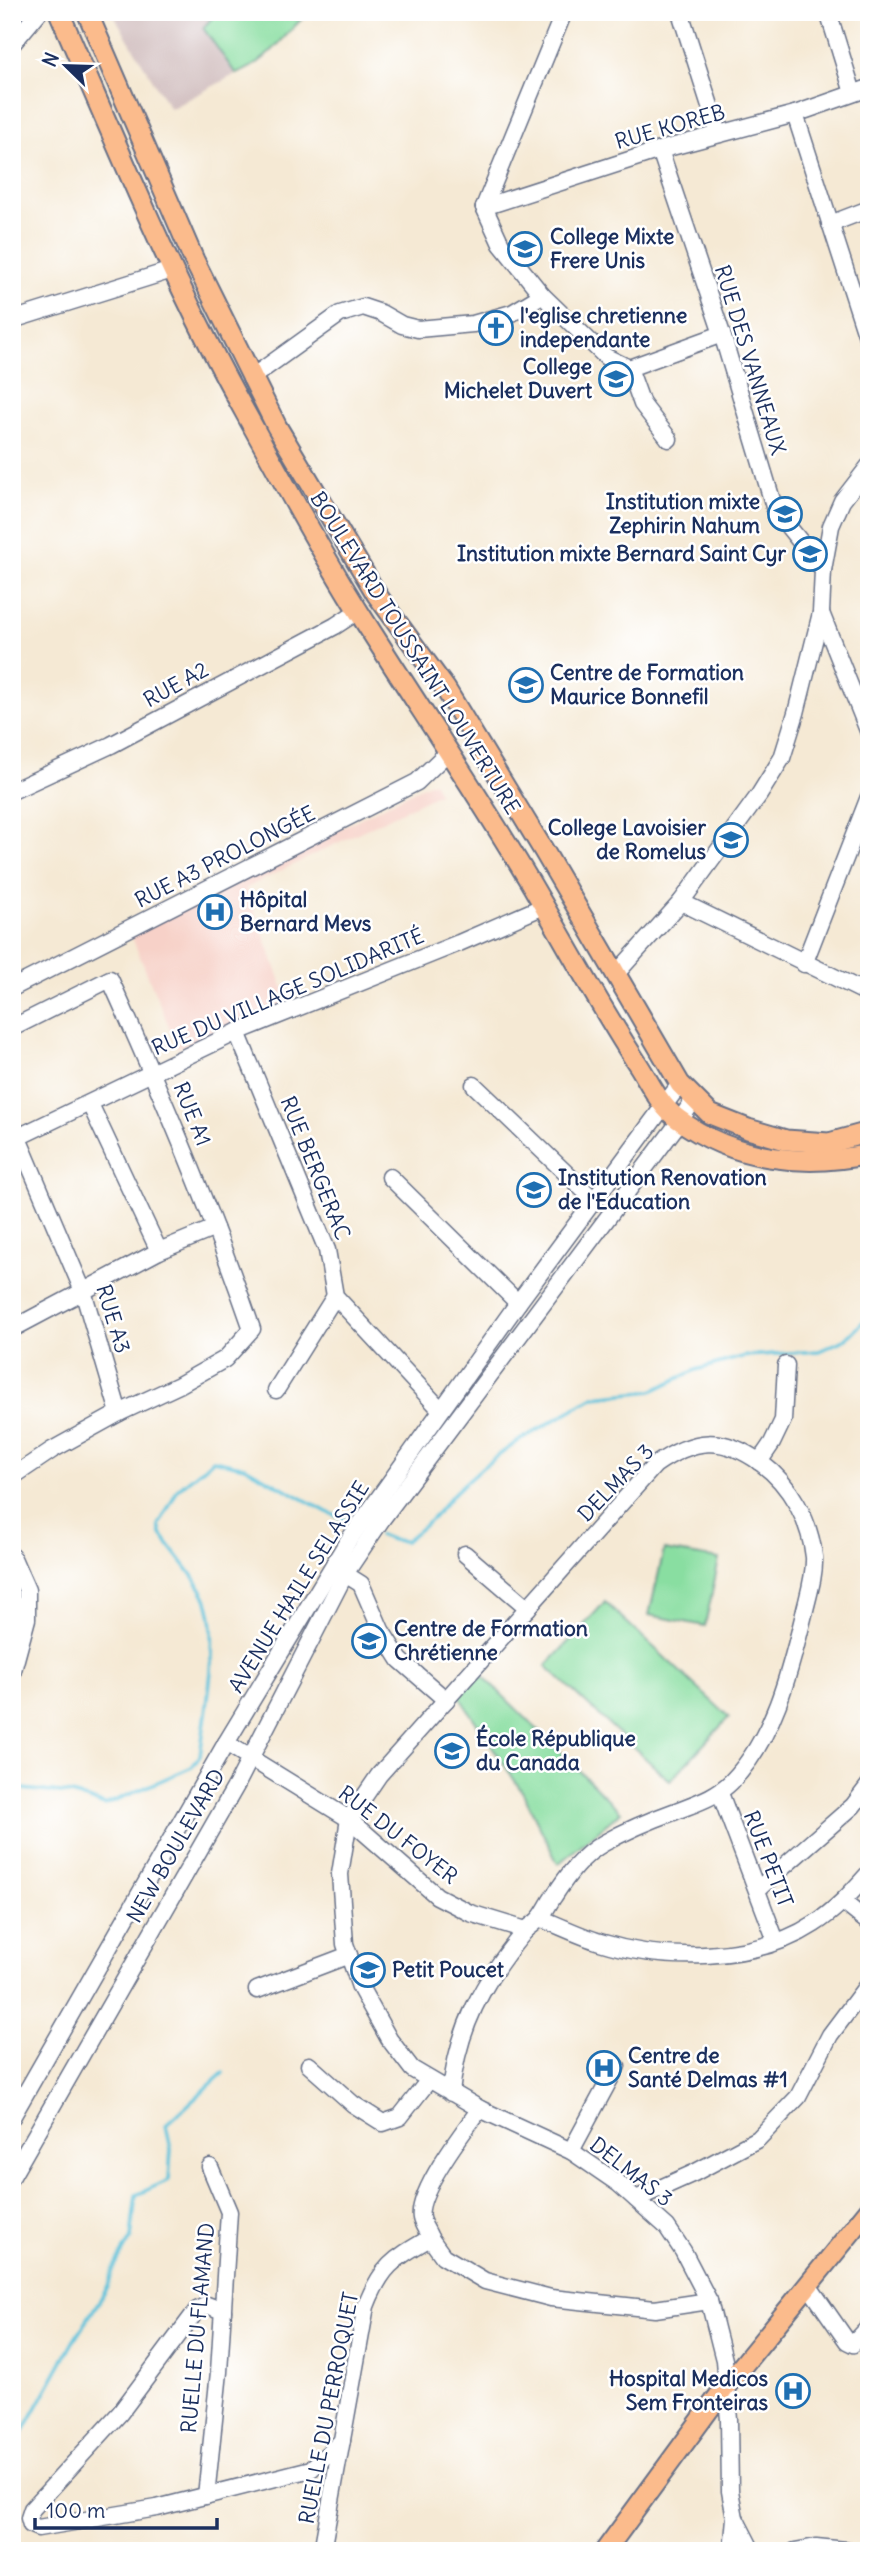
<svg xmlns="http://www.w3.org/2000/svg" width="881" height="2563" viewBox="0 0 881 2563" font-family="Delius,sans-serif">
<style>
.built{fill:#f7d1c8}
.industrial{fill:#d2bfc0}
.green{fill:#89dea1;stroke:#528680;stroke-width:2}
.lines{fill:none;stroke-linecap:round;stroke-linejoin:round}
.stream{stroke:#5dc2db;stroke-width:3.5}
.minor-casing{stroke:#677087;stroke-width:19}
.major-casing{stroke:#677087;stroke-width:23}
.minor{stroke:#fff;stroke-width:16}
.major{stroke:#fbbb8c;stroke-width:19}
.labels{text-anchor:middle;stroke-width:5;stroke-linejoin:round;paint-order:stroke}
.street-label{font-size:21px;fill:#1b2f5e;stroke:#fff}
.poi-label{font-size:21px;font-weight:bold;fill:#1b2f5e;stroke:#fff;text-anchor:start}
</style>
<rect width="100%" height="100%" fill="#fff"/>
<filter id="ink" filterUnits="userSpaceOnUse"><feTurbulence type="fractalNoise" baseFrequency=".0143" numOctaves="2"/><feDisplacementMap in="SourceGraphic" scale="14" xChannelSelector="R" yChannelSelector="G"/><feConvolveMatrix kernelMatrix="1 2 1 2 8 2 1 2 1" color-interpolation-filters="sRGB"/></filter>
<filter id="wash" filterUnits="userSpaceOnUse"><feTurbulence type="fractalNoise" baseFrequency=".00686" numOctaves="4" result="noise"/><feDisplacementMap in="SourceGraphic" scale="28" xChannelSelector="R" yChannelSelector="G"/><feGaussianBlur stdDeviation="1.57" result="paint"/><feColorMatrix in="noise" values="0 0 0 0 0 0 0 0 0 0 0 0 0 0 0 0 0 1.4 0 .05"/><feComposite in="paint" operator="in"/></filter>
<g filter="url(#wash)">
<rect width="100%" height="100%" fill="#f5e9d4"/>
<path class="built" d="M 433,781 L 439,793 L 246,888 L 289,1003 L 178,1048 L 131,935 Z"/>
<path class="industrial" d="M 112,12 L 217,12 L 203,28 L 236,74 L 170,109 Z"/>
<g class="green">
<path d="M 217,12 L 309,12 C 284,34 269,63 236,74 L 203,28 Z"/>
<path d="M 664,1550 L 719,1559 L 705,1626 L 649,1615 Z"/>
<path d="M 605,1602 L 729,1717 L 670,1781 L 546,1666 Z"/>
<path d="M 480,1673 L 621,1812 L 558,1864 L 523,1793 L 458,1695 Z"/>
</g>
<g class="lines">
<g class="stream">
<path d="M 379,1535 L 392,1540 L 405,1541 L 431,1520 L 455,1492 L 484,1466 L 517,1442 L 594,1397 L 652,1391 L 696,1370 L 745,1356 L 819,1351 L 846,1339 L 869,1316"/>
<path d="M 12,1788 L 71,1794 L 105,1805 L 192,1767 L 200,1756 C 205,1715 222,1632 205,1596 C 195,1576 174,1553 161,1534 L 159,1525 L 178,1489 L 213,1460 L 245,1467 L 327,1512 L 353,1523"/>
<path d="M 12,2452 L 73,2342 L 108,2287 L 113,2269 L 131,2238 L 136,2195 L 169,2180 L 171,2149 L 166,2125 L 223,2073"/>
</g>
</g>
</g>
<g filter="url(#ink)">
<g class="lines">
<g class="minor-casing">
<g id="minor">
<path d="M 680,12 L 719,134"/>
<path d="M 828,12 L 853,93"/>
<path d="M 12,44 L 39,12"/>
<path d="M 795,114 L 869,343"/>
<path d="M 660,150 L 722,334 L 775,510 L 823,570"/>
<path d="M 484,207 L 660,150 L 795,114 L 869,88"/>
<path d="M 484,207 L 501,244 L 542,295 L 606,357 L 629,368 L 722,334"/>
<path d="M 484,207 L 564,12"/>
<path d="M 830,224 L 869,209"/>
<path d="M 12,320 L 172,270"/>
<path d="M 629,368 L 642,404 L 669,439"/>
<path d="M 251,378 L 340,314 L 363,307 L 381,313 L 402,325 L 418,329 L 473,324 L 512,313 L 542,295"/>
<path d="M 821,613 L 869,733"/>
<path d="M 12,791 L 111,745 L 335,626 L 358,611"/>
<path d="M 681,902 L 869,994"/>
<path d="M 804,964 L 869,797"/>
<path d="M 615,975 L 681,902 L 759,795 L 782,758 L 796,713 L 821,613 L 823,570 L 831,526 L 842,501 L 869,466"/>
<path d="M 12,988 L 417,782 L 449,751"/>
<path d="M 12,1028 L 110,979 C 162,1094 211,1210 252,1329 L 225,1359 L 179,1385 L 119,1413"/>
<path d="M 237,1032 L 327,1250 L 335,1296 L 441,1410"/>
<path d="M 474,1085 L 594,1200"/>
<path d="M 90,1104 L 159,1251"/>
<path d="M 12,1124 L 83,1291 L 119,1413 L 52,1450 L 12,1477"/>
<path d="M 12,1140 L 237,1032 L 459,943 L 544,906"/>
<path d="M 390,1177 L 518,1303"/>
<path d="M 12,1329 L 159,1251 L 215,1228"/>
<path d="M 276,1390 L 335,1296"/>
<path d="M 759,1462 L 772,1443 L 783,1420 L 786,1365"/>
<path d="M 465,1554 L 528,1608"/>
<path d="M 12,1556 L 27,1590 L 27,1619 L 12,1674"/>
<path d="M 345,1574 L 361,1584 L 381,1630 L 400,1660 L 446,1700"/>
<path d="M 226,1743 L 349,1819 L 437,1896 L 470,1913 L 526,1930"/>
<path d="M 720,1793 L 776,1941"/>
<path d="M 758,1889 L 853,1806 L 869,1785"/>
<path d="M 843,1902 L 869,1923"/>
<path d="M 540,1918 C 560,1926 580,1936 600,1942 C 664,1962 756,1962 814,1924 C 836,1910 852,1892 869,1873"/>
<path d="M 257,1990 L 349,1955"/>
<path d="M 309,2065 L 353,2104 L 383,2123 L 400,2117 L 429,2080"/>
<path d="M 451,2093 C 457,2029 483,1981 524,1932 C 528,1927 535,1924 540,1918 C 545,1912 549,1903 554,1896 C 567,1876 582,1855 604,1843 C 627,1830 651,1820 676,1811 C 696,1803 716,1797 731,1782 C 774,1738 790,1671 804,1614 C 808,1596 815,1576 814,1557 C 810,1521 791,1485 761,1463 C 722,1435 694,1438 655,1465 L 379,1775 L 349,1819 L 340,1874 L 345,1944 L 360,1987 L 389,2039 L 412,2069 L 480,2109 L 571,2151 L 619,2184 L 667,2227 L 683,2251 L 709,2301 L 724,2360 L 729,2420 L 730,2491 L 735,2518 L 752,2551"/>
<path d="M 12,2117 L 226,1743 L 348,1541 L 518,1303 L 680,1084"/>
<path d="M 571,2151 L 617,2066"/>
<path d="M 12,2176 L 237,1784 L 345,1574 L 382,1519 L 680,1121 L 694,1099"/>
<path d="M 636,2199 L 694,2173 L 758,2139 L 798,2097 L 830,2035 L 869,1983"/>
<path d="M 430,2238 L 443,2256 L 485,2281 L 551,2298 L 655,2309 L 709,2301"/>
<path d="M 808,2285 L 847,2341 L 853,2344 L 869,2327"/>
<path d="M 223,2311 L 207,2305 L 197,2310 L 120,2413 L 32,2509 L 29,2518 L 31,2525 L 38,2528 L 157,2508 L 311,2469 L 342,2441"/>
<path d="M 206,2496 L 219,2372 L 229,2212 L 210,2167"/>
<path d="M 322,2551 L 366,2306 C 382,2265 394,2259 430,2238 C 428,2232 422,2224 421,2218 C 416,2193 465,2129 480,2109"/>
<path d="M 732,2551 L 735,2518"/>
<path d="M 795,2551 L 816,2547 L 856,2551"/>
</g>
</g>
<g class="major-casing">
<g id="major">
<path d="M 59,12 C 118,147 174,285 246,414 C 283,481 319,549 360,614 C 416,703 476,791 530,882 C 566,943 600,1007 639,1066 C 651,1085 660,1106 678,1119 C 733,1160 804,1168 869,1154"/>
<path d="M 87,12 L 194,260 L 277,427 L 377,595 L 445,688 L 544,851 L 680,1084 L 710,1114 L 748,1129 L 786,1140 L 829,1143 L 869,1132"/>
<path d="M 605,2551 L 726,2386 L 869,2210"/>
</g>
</g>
<use href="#minor" class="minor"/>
<use href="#major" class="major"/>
</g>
</g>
<defs>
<g id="school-ring" transform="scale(1.75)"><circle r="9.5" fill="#fff" stroke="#1f6fb2" stroke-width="1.5"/><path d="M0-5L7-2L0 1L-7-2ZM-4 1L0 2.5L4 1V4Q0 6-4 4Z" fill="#1f6fb2"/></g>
<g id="church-ring" transform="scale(1.75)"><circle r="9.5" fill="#fff" stroke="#1f6fb2" stroke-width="1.5"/><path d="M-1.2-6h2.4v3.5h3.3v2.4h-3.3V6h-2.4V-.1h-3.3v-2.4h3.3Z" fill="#1f6fb2"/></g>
<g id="university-ring" transform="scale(1.75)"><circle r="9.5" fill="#fff" stroke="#1f6fb2" stroke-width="1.5"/><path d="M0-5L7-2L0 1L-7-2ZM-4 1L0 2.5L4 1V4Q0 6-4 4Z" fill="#1f6fb2"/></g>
<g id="hospital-ring" transform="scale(1.75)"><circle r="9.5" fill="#fff" stroke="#1f6fb2" stroke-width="1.5"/><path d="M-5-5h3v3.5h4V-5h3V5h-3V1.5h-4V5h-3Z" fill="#1f6fb2"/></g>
</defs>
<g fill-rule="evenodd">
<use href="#school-ring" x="525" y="249"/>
<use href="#church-ring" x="496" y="328"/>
<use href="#school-ring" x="616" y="379"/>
<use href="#school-ring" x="785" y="514"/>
<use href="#school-ring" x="810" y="554"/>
<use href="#university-ring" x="526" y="685"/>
<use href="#school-ring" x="731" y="840"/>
<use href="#hospital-ring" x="215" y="912"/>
<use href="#school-ring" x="534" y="1190"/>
<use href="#school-ring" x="369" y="1641"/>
<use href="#school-ring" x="452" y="1751"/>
<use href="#school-ring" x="368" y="1970"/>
<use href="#hospital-ring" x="604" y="2068"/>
<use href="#hospital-ring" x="793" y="2391"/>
</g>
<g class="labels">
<g class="street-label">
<text transform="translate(670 127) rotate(-16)" y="7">RUE KOREB</text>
<text transform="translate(750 360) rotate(73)" y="7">RUE DES VANNEAUX</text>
<text transform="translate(415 653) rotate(58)" y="7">BOULEVARD TOUSSAINT LOUVERTURE</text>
<text transform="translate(176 685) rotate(-29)" y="7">RUE A2</text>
<text transform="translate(225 857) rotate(-27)" y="7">RUE A3 PROLONGÉE</text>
<text transform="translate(288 992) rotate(-23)" y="7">RUE DU VILLAGE SOLIDARITÉ</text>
<text transform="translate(192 1114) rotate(68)" y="7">RUE A1</text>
<text transform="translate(315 1168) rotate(68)" y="7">RUE BERGERAC</text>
<text transform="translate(113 1319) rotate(73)" y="7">RUE A3</text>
<text transform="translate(616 1483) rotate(-46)" y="7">DELMAS 3</text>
<text transform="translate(299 1587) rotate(-58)" y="7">AVENUE HAILE SELASSIE</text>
<text transform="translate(398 1835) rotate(38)" y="7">RUE DU FOYER</text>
<text transform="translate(176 1846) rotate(-60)" y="7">NEW BOULEVARD</text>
<text transform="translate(768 1859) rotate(69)" y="7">RUE PETIT</text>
<text transform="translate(631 2172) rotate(38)" y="7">DELMAS 3</text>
<text transform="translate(198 2328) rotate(-85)" y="7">RUELLE DU FLAMAND</text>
<text transform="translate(329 2408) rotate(-79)" y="7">RUELLE DU PERROQUET</text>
</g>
<g class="poi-label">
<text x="550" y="244">College Mixte<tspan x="550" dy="24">Frere Unis</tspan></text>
<text x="520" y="323">l'eglise chretienne<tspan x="520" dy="24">independante</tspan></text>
<text x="592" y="374" text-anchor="end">College<tspan x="592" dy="24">Michelet Duvert</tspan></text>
<text x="760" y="509" text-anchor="end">Institution mixte<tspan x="760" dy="24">Zephirin Nahum</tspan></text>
<text x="786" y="561" text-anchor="end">Institution mixte Bernard Saint Cyr</text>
<text x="550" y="680">Centre de Formation<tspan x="550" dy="24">Maurice Bonnefil</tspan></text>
<text x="706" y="835" text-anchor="end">College Lavoisier<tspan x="706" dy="24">de Romelus</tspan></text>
<text x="240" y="907">Hôpital<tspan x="240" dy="24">Bernard Mevs</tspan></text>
<text x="558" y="1185">Institution Renovation<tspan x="558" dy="24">de l'Education</tspan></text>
<text x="394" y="1636">Centre de Formation<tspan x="394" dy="24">Chrétienne</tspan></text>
<text x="476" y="1746">École République<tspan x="476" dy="24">du Canada</tspan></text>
<text x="392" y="1977">Petit Poucet</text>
<text x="628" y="2063">Centre de<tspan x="628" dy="24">Santé Delmas #1</tspan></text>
<text x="768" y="2386" text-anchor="end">Hospital Medicos<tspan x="768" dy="24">Sem Fronteiras</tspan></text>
</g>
</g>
<rect width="881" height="2563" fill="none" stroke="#fff" stroke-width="42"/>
<g transform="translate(66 66) rotate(293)" stroke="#ffffff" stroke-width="5" paint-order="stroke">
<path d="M0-5L12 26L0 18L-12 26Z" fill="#1b2f5e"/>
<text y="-10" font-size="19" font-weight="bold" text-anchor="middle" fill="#1b2f5e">N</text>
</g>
<path d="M35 2518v10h182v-10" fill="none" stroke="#1b2f5e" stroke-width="3.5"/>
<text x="46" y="2518" font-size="21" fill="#1b2f5e" stroke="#ffffff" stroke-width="5" paint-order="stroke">100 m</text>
</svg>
